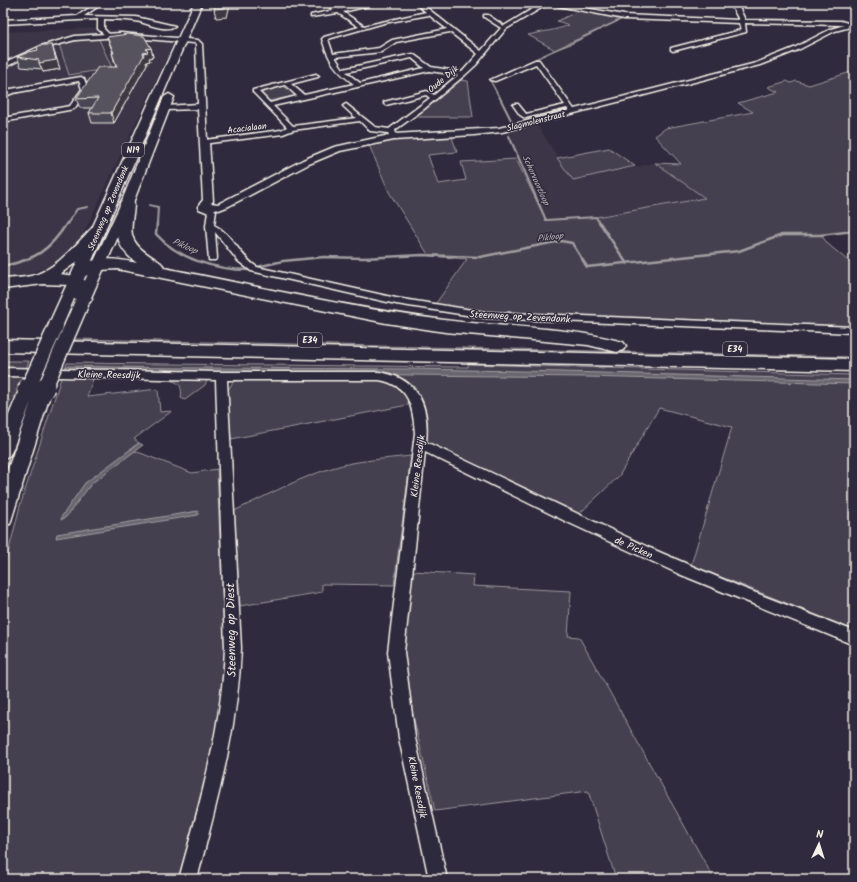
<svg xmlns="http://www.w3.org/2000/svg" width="857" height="882" viewBox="0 0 857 882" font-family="Kalam,sans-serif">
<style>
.built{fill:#3b3647}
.green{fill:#454050;stroke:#9c989c}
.water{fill:#6a6670;stroke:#a19ea0}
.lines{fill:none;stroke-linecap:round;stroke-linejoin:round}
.stream-far2{stroke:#a19ea0;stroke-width:1.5}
.stream-far1{stroke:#a19ea0;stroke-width:2}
.stream{stroke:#a19ea0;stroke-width:2.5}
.minor-casing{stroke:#f4f1e8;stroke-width:3}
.tertiary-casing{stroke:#f4f1e8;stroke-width:3}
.primary-casing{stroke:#f4f1e8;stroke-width:3}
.motorway-casing{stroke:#f4f1e8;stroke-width:3}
.minor{fill:#2f2a3d;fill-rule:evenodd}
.tertiary{fill:#2f2a3d;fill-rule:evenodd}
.primary{fill:#2f2a3d;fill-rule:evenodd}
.motorway{fill:#2f2a3d;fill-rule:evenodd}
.primary-bridge-far1-casing{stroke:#f4f1e8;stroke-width:17;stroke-linecap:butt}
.primary-bridge-casing{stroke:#f4f1e8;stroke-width:22;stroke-linecap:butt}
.primary-bridge-far1{stroke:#2f2a3d;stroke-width:14}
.primary-bridge{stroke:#2f2a3d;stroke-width:19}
.wall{fill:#4a4752;stroke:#f4f1e8}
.shaded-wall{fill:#3c3942;stroke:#f4f1e8}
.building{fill:#56525f;stroke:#f4f1e8}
.labels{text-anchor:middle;stroke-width:3;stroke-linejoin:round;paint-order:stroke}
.far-street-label{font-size:9px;fill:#f4f1e8;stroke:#2f2a3d}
.shield{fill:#2f2a3d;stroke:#b9b5b5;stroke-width:1}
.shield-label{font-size:9px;font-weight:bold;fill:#f4f1e8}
.far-water-label{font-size:9px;font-style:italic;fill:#b6b2b2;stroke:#2f2a3d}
.street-label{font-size:10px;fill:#f4f1e8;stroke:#2f2a3d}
.near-street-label{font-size:12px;fill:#f4f1e8;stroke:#2f2a3d}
</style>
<rect width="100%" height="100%" fill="#2f2a3d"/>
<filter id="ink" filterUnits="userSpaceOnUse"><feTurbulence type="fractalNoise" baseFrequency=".025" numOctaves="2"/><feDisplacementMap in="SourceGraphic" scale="8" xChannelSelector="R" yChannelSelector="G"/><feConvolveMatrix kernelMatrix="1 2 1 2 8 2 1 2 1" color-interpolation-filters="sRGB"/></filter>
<g filter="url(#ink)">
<g class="built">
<path d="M 97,28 L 176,38 L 80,241 L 55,264 L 25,275 L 3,277 L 3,32 Z"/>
<path d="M 537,125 L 573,180 L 655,163 L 705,198 L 596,217 L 546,220 L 516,159 L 506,132 Z"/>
</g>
<g class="green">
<path d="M 581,10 L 622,19 L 571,44 L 555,50 L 528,35 C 544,31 554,31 569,25 L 557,21 Z"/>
<path d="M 98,37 L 112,68 L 69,75 L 59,44 Z"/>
<path d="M 854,71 L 854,231 L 821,235 L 828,244 L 854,266 L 854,328 L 501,314 L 434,306 L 467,259 L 429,256 L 389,192 L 369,145 L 395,140 L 452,137 L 457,152 L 428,155 L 438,184 L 466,180 L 461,162 L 516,159 L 546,220 L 596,217 L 705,198 L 655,163 L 681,164 L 655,136 L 666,128 L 753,112 L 738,103 L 778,92 L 768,87 L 787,81 L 791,83 L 796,81 L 809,85 Z"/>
<path d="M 460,80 L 468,81 L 473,117 L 415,117 Z"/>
<path d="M 281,85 L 286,86 L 295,94 L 295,96 L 269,101 L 259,92 Z"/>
<path d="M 609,148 L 635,166 L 573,180 L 557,158 Z"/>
<path d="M 76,339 L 854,357 L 854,360 L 75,342 Z"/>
<path d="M 3,361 L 29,361 L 26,369 L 3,369 Z"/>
<path d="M 67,363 L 468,367 L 468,364 L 854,375 L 854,630 L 691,565 L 732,427 L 659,408 L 619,476 L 577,516 L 430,445 C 412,430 437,388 392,374 L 64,371 Z"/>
<path d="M 3,375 L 23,375 L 16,391 L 18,391 L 9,403 L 3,418 Z"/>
<path d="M 62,375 L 94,376 L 87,397 L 158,389 L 160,412 L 172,411 L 134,439 L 139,443 L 130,449 L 192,473 L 217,469 L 226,682 L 221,723 L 178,879 L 3,879 L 3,573 L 20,506 Z"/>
<path d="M 381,378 L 396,382 L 413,404 L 231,439 L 227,392 L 233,382 L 239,380 Z"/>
<path d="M 157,379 L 205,379 L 207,381 L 205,385 L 185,400 L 181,398 C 184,379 172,381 157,379 Z"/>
<path d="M 30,402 L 26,425 L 3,489 L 3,465 Z"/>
<path d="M 411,456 L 394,585 L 322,584 L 322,592 L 240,606 L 234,511 C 266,496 298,478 332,468 C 357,460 385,459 411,456 Z"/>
<path d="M 413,571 L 474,575 L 473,586 L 571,591 L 568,636 L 579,637 L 714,879 L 616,879 L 588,791 L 435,811 L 412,711 L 404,664 L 404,634 Z"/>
</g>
<g class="water">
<path d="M 66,366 C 181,369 296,368 410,369 C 558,371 706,376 854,380 L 854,384 L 585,377 L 64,371 Z"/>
<path d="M 139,443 L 143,445 L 92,483 L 66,517 L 61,520 L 62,516 L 85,483 Z"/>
<path d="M 198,511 L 198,515 L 56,538 L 57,534 Z"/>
</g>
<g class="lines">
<path class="stream-far2" d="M 499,97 L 490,80 L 622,19"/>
<g class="stream-far1">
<path d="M 499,96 L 512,122"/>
<path d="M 509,136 L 546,220 L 596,217 L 600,224"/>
<path d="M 149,205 L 158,207 L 157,224"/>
<path d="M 67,224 L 77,209 L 88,207"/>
</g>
<g class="stream">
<path d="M 157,223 L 156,234 C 178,259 216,270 249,270"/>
<path d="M 600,223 L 627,264"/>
<path d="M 3,266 C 35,260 50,250 67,223"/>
<path d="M 257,267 L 283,261 L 324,257 L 364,258 L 422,255 L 480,257 L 561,241 L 572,243 L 587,267 L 739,251 L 782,235 L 820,235 L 854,231"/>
</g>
<g class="minor-casing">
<g id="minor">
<path d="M 97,3 L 103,3 L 84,16 L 136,17 L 175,26 C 164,33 146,22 135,21 C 125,19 114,20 104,19 L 104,29 L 110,35 L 107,37 L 98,29 L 98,19 L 3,24 L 3,20 L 77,16 Z"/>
<path d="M 324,3 L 330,3 L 339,9 L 370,3 L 381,3 L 343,12 L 364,26 L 426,12 L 415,3 L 421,3 L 481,51 L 501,28 L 484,17 L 484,15 L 488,15 L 504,26 L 542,3 L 558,3 L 624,15 L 739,20 L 730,3 L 753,3 L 738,5 L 745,20 L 841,21 L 854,25 L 851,27 L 841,25 L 745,23 L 746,32 L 673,51 L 671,50 L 671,48 L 741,30 L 739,23 L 624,19 L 548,4 L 506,29 L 476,65 L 465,75 L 424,109 L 395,130 L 397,139 L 391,139 L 388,133 L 370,131 L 360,121 L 293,130 L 283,134 L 202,144 L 201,142 L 205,140 L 281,130 L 287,127 L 253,92 L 253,90 L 316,74 L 319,76 L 318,77 L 291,84 L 304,95 L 354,84 C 335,70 329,61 322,39 L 324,37 L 359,27 L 338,13 L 311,17 L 311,15 L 334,10 ZM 429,15 L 447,29 L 392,40 L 379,48 L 333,54 L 328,39 L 384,23 ZM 450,32 L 478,54 L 462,72 L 431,67 L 413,54 L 343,69 L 335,57 L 381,52 L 396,42 ZM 412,58 L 424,68 L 360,83 L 346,72 ZM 429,71 L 458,75 L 434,95 L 427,91 L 384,102 L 384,104 L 386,105 L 426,95 L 430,98 L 389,129 L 375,127 L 346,104 L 343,106 L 356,118 L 293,126 L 273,106 ZM 285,85 L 297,96 L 270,103 L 259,92 Z"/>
<path d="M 535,60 L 539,60 L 576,112 L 575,113 L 571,113 L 567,108 L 525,118 L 520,115 L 513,105 L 514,104 L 518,104 L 526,114 L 565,105 L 536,64 L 495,81 L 490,80 Z"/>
<path d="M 81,77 L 84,79 L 88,89 L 74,109 L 3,122 L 3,118 L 70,106 L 82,89 L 79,81 L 13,93 L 3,97 L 3,92 L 11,89 Z"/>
<path d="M 212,208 L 216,211 L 214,225 C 233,234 239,256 257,267 L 396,298 L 485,312 L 854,327 L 854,333 L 485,318 L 396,304 L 251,271 L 238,261 L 215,232 L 217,258 L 215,260 L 209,260 L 206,226 L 208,211 Z"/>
<path d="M 3,368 L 221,372 L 379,372 C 417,378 430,404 426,442 L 650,548 L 743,588 L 854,631 L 854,645 L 679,574 L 565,521 L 425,452 L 404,652 L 415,738 L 447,879 L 429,879 L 399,738 L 388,652 L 415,433 C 413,406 409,385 379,380 L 227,380 L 241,648 C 238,728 217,802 197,879 L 179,879 C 200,803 222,728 225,648 L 216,380 L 3,376 Z"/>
</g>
</g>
<g class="tertiary-casing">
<path id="tertiary" d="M 854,22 L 854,26 L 835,31 L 798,50 L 760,65 L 502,132 L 474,135 L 394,140 L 340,151 L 309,164 L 229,206 L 219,210 L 215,209 L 209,213 L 199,209 L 199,205 L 203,200 L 198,109 L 166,110 L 162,108 L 166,106 L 198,104 L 196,44 L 194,43 L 121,37 L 75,40 L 45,48 L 3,68 L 3,63 L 41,46 L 75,36 L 121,33 L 198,40 L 202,44 L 207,140 L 209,142 L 213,201 L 211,203 L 218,204 L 303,160 L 334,147 L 394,134 L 499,128 L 756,63 L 794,48 L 831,29 Z"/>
</g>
<g class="primary-casing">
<g id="primary">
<path d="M 194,3 L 202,3 L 64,326 L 61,329 L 56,331 L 51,329 L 48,326 Z"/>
<path d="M 169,94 L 174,97 L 133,203 L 89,302 L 87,305 L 77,305 L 75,302 L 121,203 L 164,97 Z"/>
<path d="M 27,385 L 33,387 L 35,391 L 37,388 L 43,386 L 49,388 L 51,392 L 10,524 L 3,526 L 3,483 L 31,402 L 12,451 L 9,456 L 3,458 L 3,429 L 19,391 L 21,387 Z"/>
</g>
</g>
<g class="motorway-casing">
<g id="motorway">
<path d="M 127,199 L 132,200 L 134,203 C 134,214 130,224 132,235 C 137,254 163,259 164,268 C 257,286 350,308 444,320 C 504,328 565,326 623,342 L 626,346 L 623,350 L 617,352 L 588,345 L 445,332 L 386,323 L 117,269 L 101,270 L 80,278 C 91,282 88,289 92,299 L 89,303 L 83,304 L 77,303 L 73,293 L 73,287 L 70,285 L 43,284 L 3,289 L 3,279 C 12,278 22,278 31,276 C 56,270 75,245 93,227 L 103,227 L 106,230 L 103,233 L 78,261 L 60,274 L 75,276 L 73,273 C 86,254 119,259 137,263 C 111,244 118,230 120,203 L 122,200 Z"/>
<path d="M 3,340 L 854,359 L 854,371 L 3,352 Z"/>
<path d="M 11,479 L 19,482 L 22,488 L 11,509 L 3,511 L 3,482 Z"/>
</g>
</g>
<use href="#minor" class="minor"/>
<use href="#tertiary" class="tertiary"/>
<use href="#primary" class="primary"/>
<use href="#motorway" class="motorway"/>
<g class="primary-bridge-far1-casing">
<g id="primary-bridge-far1">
<path d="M 28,388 L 56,326"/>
<path d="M 45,388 L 82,302"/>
</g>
</g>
<g class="primary-bridge-casing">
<g id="primary-bridge">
<path d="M 27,391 L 29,387"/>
<path d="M 43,392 L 45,387"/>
</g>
</g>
<use href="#primary-bridge-far1" class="primary-bridge-far1"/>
<use href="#primary-bridge" class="primary-bridge"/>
</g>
<g class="wall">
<path d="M 107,37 L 151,48 L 153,57 L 149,58 L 150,61 L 146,62 L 147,64 L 114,123 L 92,123 L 89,113 L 92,108 L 80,108 L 76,99 L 116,67 L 112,53 L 113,53 Z"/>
<path d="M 55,54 L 60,69 L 43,72 L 42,69 L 21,67 L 17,57 Z"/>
</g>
<g class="shaded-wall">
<path d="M 227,3 L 228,3 L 229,9 L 227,17 L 216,18 L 214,9 Z"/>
<path d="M 52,45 L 60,69 L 43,72 L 39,63 Z"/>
<path d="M 151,48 L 153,57 L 149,58 L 150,61 L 146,62 L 147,64 L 114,123 L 111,113 L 143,53 L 146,49 Z"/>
</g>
<g class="building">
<path d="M 216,3 L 227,3 L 225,8 L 214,9 Z"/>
<path d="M 128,34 L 144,36 L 151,48 L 146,49 L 148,52 L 143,53 L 144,55 L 111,113 L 89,113 L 98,98 L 76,99 L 98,67 L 117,67 L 112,53 L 114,53 L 107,37 Z"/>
<path d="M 41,45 L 52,45 L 56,60 L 39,63 L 39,60 L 17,57 L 29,52 L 38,50 L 37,47 Z"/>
</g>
</g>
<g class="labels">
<g class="far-street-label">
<text transform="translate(443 79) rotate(-40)" y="3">Oude Dijk</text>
<text transform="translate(536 121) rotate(-14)" y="3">Slagmolenstraat</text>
<text transform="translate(247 128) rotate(-7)" y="3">Acacialaan</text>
<text transform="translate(108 208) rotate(-67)" y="3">Steenweg op Zevendonk</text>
</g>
<g class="shield">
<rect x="122" y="143" width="22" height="14" rx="3"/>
<rect x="298" y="333" width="24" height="14" rx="3"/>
<rect x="723" y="342" width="24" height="14" rx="3"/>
</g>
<g class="shield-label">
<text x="133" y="153">N19</text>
<text x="310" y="343">E34</text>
<text x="735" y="352">E34</text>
</g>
<g class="far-water-label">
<text transform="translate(536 180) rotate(66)" y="3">Schorvoortloop</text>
<text transform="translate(550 237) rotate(-7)" y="3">Pikloop</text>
<text transform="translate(185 246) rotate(24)" y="3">Pikloop</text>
</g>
<g class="street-label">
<text transform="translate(520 316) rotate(3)" y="4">Steenweg op Zevendonk</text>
<text transform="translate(109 374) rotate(1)" y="4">Kleine Reesdijk</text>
<text transform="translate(417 466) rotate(-83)" y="4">Kleine Reesdijk</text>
<text transform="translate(634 547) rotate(24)" y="4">de Picken</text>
<text transform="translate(418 787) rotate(79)" y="4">Kleine Reesdijk</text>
</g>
<g class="near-street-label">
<text transform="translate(231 630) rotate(-91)" y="4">Steenweg op Diest</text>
</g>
</g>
<rect width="857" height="882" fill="none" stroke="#2f2a3d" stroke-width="16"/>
<rect x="8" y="8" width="841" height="866" fill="none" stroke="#f4f1e8" stroke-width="1.5" filter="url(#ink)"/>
<g transform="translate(819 844) rotate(4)" stroke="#2f2a3d" stroke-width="3" paint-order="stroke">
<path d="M0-3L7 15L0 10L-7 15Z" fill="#f4f1e8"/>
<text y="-6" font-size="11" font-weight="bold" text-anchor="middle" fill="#f4f1e8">N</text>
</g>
</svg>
